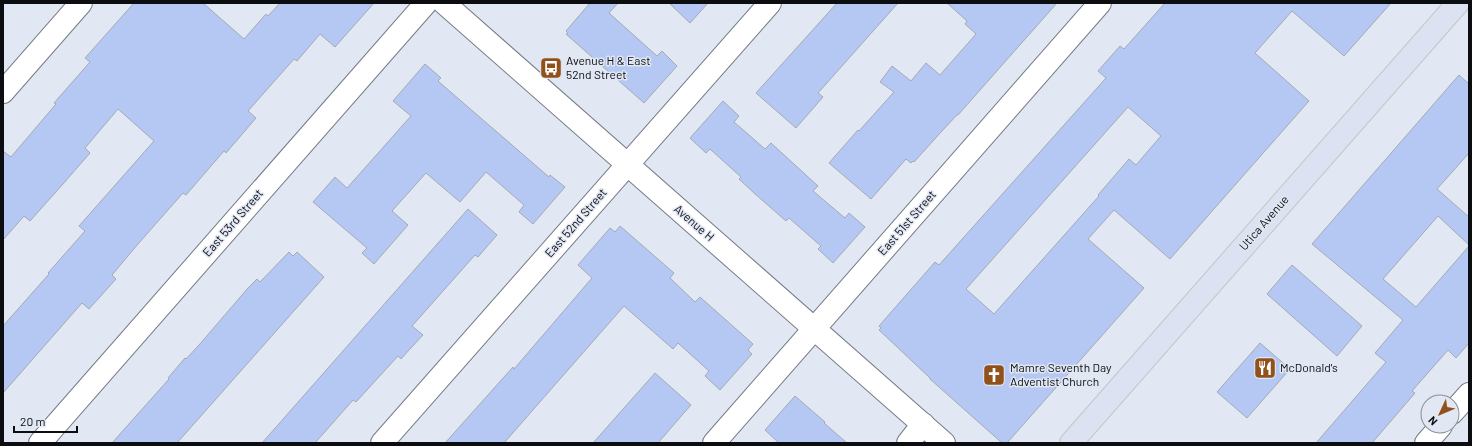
<svg xmlns="http://www.w3.org/2000/svg" width="1472" height="446" viewBox="0 0 1472 446" font-family="Barlow,sans-serif">
<style>
.building{fill:#b5c8f3;stroke:#a4a9b5;fill-rule:evenodd}
.lines{fill:none;stroke-linecap:round;stroke-linejoin:round}
.minor-casing{stroke:#767b86;stroke-width:24}
.major-casing{stroke:#c4c5c6;stroke-width:24}
.minor{stroke:#fff;stroke-width:22}
.major{stroke:#dce2f1;stroke-width:22}
.labels{text-anchor:middle;stroke-width:3;stroke-linejoin:round;paint-order:stroke}
.poi-label{font-size:12px;fill:#0b0d11;stroke:#e1e7f3;text-anchor:start}
.street-label{font-size:12px;fill:#0b0d11;stroke:#e1e7f3}
</style>
<rect width="100%" height="100%" fill="#e1e7f3"/>
<g class="building">
<path d="M 134,3 L 203,3 L 244,39 L 266,14 L 268,16 L 280,3 L 374,3 L 335,47 L 320,34 L 297,61 L 294,59 L 248,111 L 256,118 L 226,153 L 224,151 L 186,195 L 183,193 L 138,244 L 112,275 L 116,279 L 89,309 L 82,303 L 3,393 L 3,326 L 49,274 L 48,273 L 85,231 L 79,226 L 154,141 L 118,109 L 85,148 L 90,153 L 63,184 L 30,221 L 24,216 L 3,240 L 3,151 L 11,157 L 56,104 L 54,103 L 90,62 L 85,58 Z"/>
<path d="M 590,3 L 618,3 L 609,13 L 657,56 L 662,51 L 677,66 L 644,103 L 566,34 L 568,33 L 566,31 Z"/>
<path d="M 669,3 L 708,3 L 690,23 Z"/>
<path d="M 837,3 L 898,3 L 818,93 L 823,97 L 796,128 L 756,93 Z"/>
<path d="M 947,3 L 1057,3 L 958,115 L 957,115 L 942,131 L 914,162 L 913,161 L 911,163 L 906,159 L 871,199 L 829,163 L 858,130 L 859,131 L 894,92 L 880,82 L 892,66 L 911,81 L 926,63 L 940,75 L 976,34 L 965,24 L 967,21 Z"/>
<path d="M 1165,3 L 1391,3 L 1344,56 L 1292,11 L 1255,53 L 1309,101 L 1170,259 L 1114,210 L 1088,239 L 1144,288 L 1007,443 L 1002,443 L 930,379 L 930,378 L 879,330 L 881,328 L 879,326 L 935,262 L 939,265 L 1106,78 L 1098,71 L 1120,46 L 1124,49 ZM 1128,107 L 1161,136 L 1136,165 L 1129,159 L 1098,195 L 1099,196 L 994,314 L 966,289 Z"/>
<path d="M 425,64 L 441,78 L 438,81 L 453,94 L 549,177 L 550,175 L 565,187 L 533,224 L 519,212 L 524,205 L 486,172 L 460,202 L 426,173 L 392,211 L 408,225 L 374,264 L 362,253 L 367,248 L 313,202 L 335,177 L 347,188 L 411,116 L 393,101 Z"/>
<path d="M 1459,75 L 1469,84 L 1469,153 L 1437,189 L 1469,217 L 1469,245 L 1438,216 L 1383,279 L 1416,307 L 1469,246 L 1469,343 L 1456,358 L 1448,350 L 1412,391 L 1415,393 L 1372,443 L 1316,443 L 1386,362 L 1375,353 L 1403,320 L 1312,244 Z"/>
<path d="M 723,101 L 739,116 L 734,122 L 749,135 L 765,149 L 771,143 L 818,186 L 813,191 L 845,218 L 849,213 L 865,227 L 833,263 L 818,249 L 821,246 L 789,218 L 786,221 L 754,193 L 739,179 L 741,177 L 710,149 L 706,153 L 690,138 Z"/>
<path d="M 468,209 L 497,235 L 478,257 L 475,255 L 412,326 L 423,335 L 410,349 L 401,359 L 398,356 L 356,402 L 353,400 L 315,443 L 262,443 Z"/>
<path d="M 620,226 L 674,273 L 670,278 L 695,302 L 700,297 L 753,344 L 748,350 L 752,354 L 720,390 L 705,376 L 709,371 L 678,343 L 673,349 L 624,306 L 504,443 L 445,443 L 513,367 L 514,369 L 592,278 L 578,265 L 610,228 L 615,232 Z"/>
<path d="M 289,252 L 293,256 L 297,252 L 324,277 L 177,443 L 112,443 L 169,379 L 168,378 L 185,358 L 186,359 L 199,345 L 248,288 L 257,279 L 260,282 Z"/>
<path d="M 1292,265 L 1362,326 L 1337,356 L 1267,294 Z"/>
<path d="M 1260,343 L 1290,369 L 1247,418 L 1217,392 Z"/>
<path d="M 655,373 L 691,405 L 683,414 L 658,443 L 593,443 Z"/>
<path d="M 795,396 L 825,422 L 824,423 L 847,443 L 779,443 L 765,430 Z"/>
</g>
<g class="lines">
<g class="minor-casing">
<g id="minor">
<path d="M 444,3 L 944,443"/>
<path d="M 3,92 L 81,3"/>
<path d="M 1452,413 L 1469,394"/>
<path d="M 40,443 L 426,3"/>
<path d="M 382,443 L 770,3"/>
<path d="M 714,443 L 1100,3"/>
<path d="M 908,443 L 923,424"/>
<path d="M 1426,443 L 1441,426"/>
</g>
</g>
<g class="major-casing">
<path id="major" d="M 1071,443 L 1458,3"/>
</g>
<use href="#minor" class="minor"/>
<use href="#major" class="major"/>
</g>
<defs>
<g id="bus-square" transform="scale(1.15)"><rect x="-9" y="-9" width="18" height="18" rx="4" fill="#91511b" stroke="#e1e7f3"/><path d="M-5-6H5V4H4V6H2V4H-2V6H-4V4H-5ZM-3.5-4V0h7V-4ZM-3.5 1.2v1.5H-2V1.2ZM2 1.2v1.5H3.5V1.2Z" fill="#fff"/></g>
<g id="restaurant-square" transform="scale(1.15)"><rect x="-9" y="-9" width="18" height="18" rx="4" fill="#91511b" stroke="#e1e7f3"/><path d="M-5-6h1v4h1v-4h1v4h1v-4h1v5L-1.5 .5V6h-2V.5L-5-1ZM5-6V6H3V1.5H1.5Q1.5-4 5-6Z" fill="#fff"/></g>
<g id="church-square" transform="scale(1.15)"><rect x="-9" y="-9" width="18" height="18" rx="4" fill="#91511b" stroke="#e1e7f3"/><path d="M-1.2-6h2.4v3.5h3.3v2.4h-3.3V6h-2.4V-.1h-3.3v-2.4h3.3Z" fill="#fff"/></g>
</defs>
<g fill-rule="evenodd">
<use href="#bus-square" x="551" y="68"/>
<use href="#restaurant-square" x="1265" y="368"/>
<use href="#church-square" x="994" y="375"/>
</g>
<g class="labels">
<g class="poi-label">
<text x="566" y="65">Avenue H &amp; East<tspan x="566" dy="14">52nd Street</tspan></text>
<text x="1010" y="372">Mamre Seventh Day<tspan x="1010" dy="14">Adventist Church</tspan></text>
<text x="1280" y="372">McDonald's</text>
</g>
<g class="street-label">
<text transform="translate(233 223) rotate(-49)" y="4">East 53rd Street</text>
<text transform="translate(576 223) rotate(-49)" y="4">East 52nd Street</text>
<text transform="translate(694 223) rotate(41)" y="4">Avenue H</text>
<text transform="translate(907 223) rotate(-49)" y="4">East 51st Street</text>
<text transform="translate(1264 223) rotate(-49)" y="4">Utica Avenue</text>
</g>
</g>
<rect width="1472" height="446" fill="none" stroke="#0b0d11" stroke-width="8"/>
<g transform="translate(1440 414) rotate(226)"><circle r="19" fill="#e1e7f3" stroke="#8b9099"/>
<path d="M0-3L7 15L0 10L-7 15Z" fill="#91511b"/>
<text y="-6" font-size="11" font-weight="bold" text-anchor="middle" fill="#0b0d11">N</text>
</g>
<path d="M14 426v6h63v-6" fill="none" stroke="#0b0d11" stroke-width="2"/>
<text x="20" y="426" font-size="12" fill="#0b0d11" stroke="#e1e7f3" stroke-width="3" paint-order="stroke">20 m</text>
</svg>
